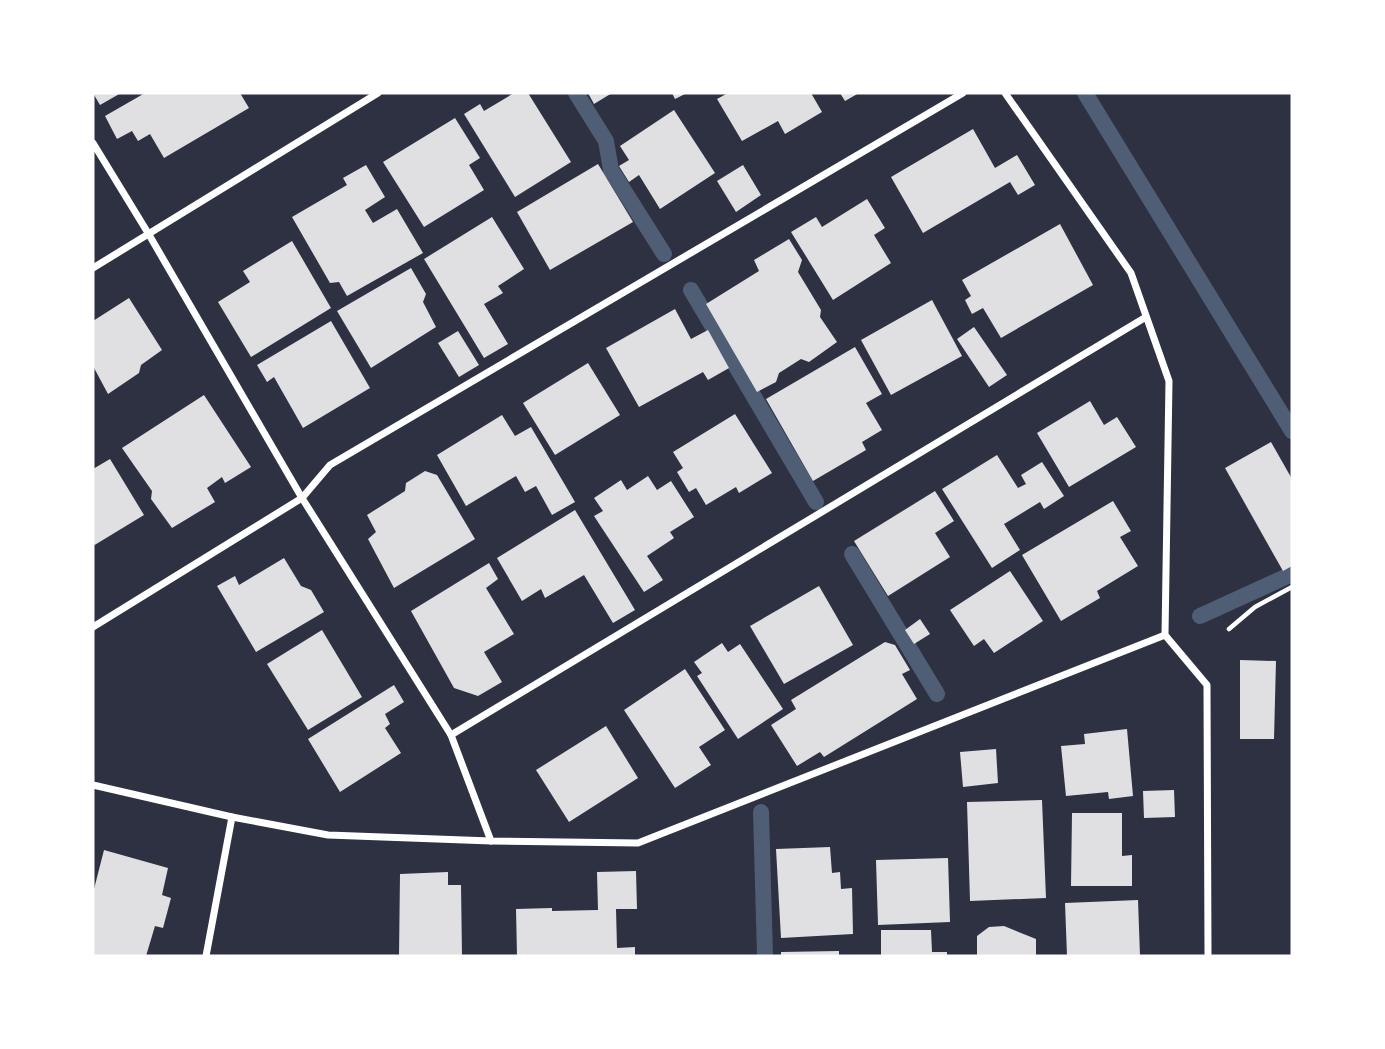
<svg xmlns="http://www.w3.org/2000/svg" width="1385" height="1049" viewBox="0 0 1385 1049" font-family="Rubik,sans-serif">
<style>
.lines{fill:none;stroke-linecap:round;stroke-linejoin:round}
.stream{stroke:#4f5d75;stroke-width:16}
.building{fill:#e0e0e3}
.path{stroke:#fff;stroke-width:4.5}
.minor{stroke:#fff;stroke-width:7}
</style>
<rect width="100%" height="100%" fill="#2d3142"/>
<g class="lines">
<g class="stream">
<path d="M 576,93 L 606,141 L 611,170 L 664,254"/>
<path d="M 1085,93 L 1292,431"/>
<path d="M 691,290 L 816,502"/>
<path d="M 852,554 L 937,694"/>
<path d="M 1200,616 L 1292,574"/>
<path d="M 761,812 L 765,956"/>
</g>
</g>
<g class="building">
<path d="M 93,93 L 121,93 L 100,105 Z"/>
<path d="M 145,93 L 240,93 L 249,108 L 164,158 L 150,134 L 138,141 L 132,131 L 117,139 L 105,116 Z"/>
<path d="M 514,93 L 528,93 L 571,162 L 515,197 L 464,114 L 480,104 L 484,111 Z"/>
<path d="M 588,93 L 612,93 L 594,104 Z"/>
<path d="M 672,93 L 687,93 L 675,99 Z"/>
<path d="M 728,93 L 811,93 L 822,112 L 785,134 L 778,121 L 742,141 L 717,99 Z"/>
<path d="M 840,93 L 859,93 L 845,101 Z"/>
<path d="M 674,110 L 715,173 L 660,209 L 639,175 L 629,182 L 619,166 L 629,160 L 620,146 Z"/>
<path d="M 455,118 L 480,158 L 469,165 L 484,190 L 424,227 L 383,162 Z"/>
<path d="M 973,129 L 995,168 L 1017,155 L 1035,185 L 1018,195 L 1010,182 L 923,233 L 891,177 Z"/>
<path d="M 598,164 L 633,222 L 550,270 L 517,212 Z"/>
<path d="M 366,165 L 385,197 L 365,210 L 373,223 L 397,209 L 423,253 L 347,296 L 339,282 L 330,283 L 292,217 L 347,185 L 343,178 Z"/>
<path d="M 743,165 L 761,195 L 736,212 L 717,181 Z"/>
<path d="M 867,199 L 885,228 L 874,235 L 891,263 L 833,300 L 791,232 L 816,217 L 822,227 Z"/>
<path d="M 492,217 L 524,269 L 498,286 L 503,293 L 484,304 L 508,344 L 484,358 L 424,259 Z"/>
<path d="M 1060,224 L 1093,285 L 1001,338 L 983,308 L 972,314 L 965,300 L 971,296 L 962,280 Z"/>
<path d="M 789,239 L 802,260 L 798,272 L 821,310 L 820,317 L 837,342 L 809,362 L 801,359 L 779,373 L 776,382 L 757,392 L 706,304 L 759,271 L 754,260 Z"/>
<path d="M 292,241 L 331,308 L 251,357 L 218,302 L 250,282 L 243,271 Z"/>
<path d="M 411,268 L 426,294 L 423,302 L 436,327 L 371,368 L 337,311 Z"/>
<path d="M 129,298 L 162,350 L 141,365 L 139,373 L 108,394 L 93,366 L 93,321 Z"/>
<path d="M 932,300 L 962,356 L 891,395 L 861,340 Z"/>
<path d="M 675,309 L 691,339 L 708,330 L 729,368 L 708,380 L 703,372 L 639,407 L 606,348 Z"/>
<path d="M 331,321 L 370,388 L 303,428 L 274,377 L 267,382 L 257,365 Z"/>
<path d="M 974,327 L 1007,375 L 989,387 L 957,339 Z"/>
<path d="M 458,331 L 479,365 L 459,377 L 438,343 Z"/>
<path d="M 855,347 L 882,394 L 866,403 L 882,430 L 862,442 L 866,450 L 813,481 L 766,399 Z"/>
<path d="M 588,363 L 620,415 L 555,455 L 523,403 Z"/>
<path d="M 204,395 L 251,467 L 225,483 L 222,477 L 207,488 L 215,502 L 172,528 L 151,499 L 152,491 L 122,448 Z"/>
<path d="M 1090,401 L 1104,425 L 1117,417 L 1136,447 L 1069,487 L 1037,433 Z"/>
<path d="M 735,414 L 772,473 L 739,493 L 736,487 L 706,505 L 696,488 L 689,492 L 677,472 L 683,468 L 673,452 Z"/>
<path d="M 502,415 L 515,436 L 531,427 L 575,502 L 552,515 L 536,486 L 525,492 L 516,476 L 466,506 L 437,455 Z"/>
<path d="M 1271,442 L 1292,479 L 1292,566 L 1283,571 L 1225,468 Z"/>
<path d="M 997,455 L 1018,488 L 1026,484 L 1021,475 L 1042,462 L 1064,496 L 1044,509 L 1040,502 L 1004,524 L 1020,550 L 992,568 L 942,489 Z"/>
<path d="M 110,459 L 144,515 L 93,546 L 93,469 Z"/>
<path d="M 425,471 L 437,475 L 475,539 L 394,588 L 368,539 L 376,532 L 367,515 L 405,491 L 406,483 Z"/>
<path d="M 648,476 L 657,490 L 671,481 L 694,517 L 670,532 L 674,538 L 647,556 L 663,580 L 644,592 L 594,516 L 603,511 L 594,498 L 621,480 L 627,490 Z"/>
<path d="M 935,491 L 954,521 L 935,533 L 950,557 L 888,596 L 854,541 Z"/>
<path d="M 1113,501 L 1131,531 L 1120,537 L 1138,566 L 1097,591 L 1100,598 L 1061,621 L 1022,555 Z"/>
<path d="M 575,510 L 635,610 L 613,623 L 584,575 L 545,598 L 541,589 L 522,601 L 497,558 Z"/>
<path d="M 284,558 L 301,586 L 311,590 L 324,612 L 256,652 L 217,586 L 235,576 L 239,585 Z"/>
<path d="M 489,563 L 498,579 L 486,588 L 514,634 L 484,652 L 502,682 L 478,696 L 454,688 L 411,611 Z"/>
<path d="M 1010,571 L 1043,621 L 994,653 L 984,639 L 974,646 L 950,610 Z"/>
<path d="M 819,586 L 853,645 L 784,684 L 750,626 Z"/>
<path d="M 920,619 L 930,634 L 914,644 L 905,630 Z"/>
<path d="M 322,630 L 362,697 L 308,730 L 267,664 Z"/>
<path d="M 885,642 L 895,645 L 910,670 L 902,674 L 917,699 L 824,757 L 820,752 L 797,766 L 771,725 L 796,709 L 791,700 Z"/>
<path d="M 722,643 L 728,652 L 740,644 L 783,709 L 738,739 L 697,676 L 702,673 L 694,662 Z"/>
<path d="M 1240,660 L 1276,661 L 1274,739 L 1240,739 Z"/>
<path d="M 685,669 L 725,730 L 699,747 L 711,765 L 675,788 L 624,710 Z"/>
<path d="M 394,685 L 404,702 L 385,714 L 390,724 L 385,728 L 401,753 L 340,792 L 308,739 Z"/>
<path d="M 606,726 L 638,778 L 569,822 L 536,770 Z"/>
<path d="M 1127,729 L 1133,796 L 1109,799 L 1108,792 L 1066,796 L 1061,746 L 1085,744 L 1084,734 Z"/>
<path d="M 996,749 L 998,783 L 963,787 L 960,752 Z"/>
<path d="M 1174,790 L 1175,817 L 1144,818 L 1143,791 Z"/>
<path d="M 1042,800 L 1046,898 L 970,901 L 967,802 Z"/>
<path d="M 1072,813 L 1122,813 L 1122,856 L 1132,855 L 1132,886 L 1071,886 Z"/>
<path d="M 830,847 L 832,873 L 840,872 L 841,889 L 852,888 L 853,934 L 781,938 L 776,849 Z"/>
<path d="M 104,850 L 168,868 L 162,895 L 171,898 L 163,928 L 155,926 L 146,956 L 93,956 L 93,893 Z"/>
<path d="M 948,858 L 950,922 L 878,925 L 876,860 Z"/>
<path d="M 636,871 L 637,909 L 616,909 L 617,948 L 635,947 L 635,956 L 517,956 L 516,909 L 552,908 L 552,911 L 598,910 L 597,872 Z"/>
<path d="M 448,872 L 448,885 L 461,885 L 462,956 L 399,956 L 400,874 Z"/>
<path d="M 1138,900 L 1140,956 L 1067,956 L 1065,903 Z"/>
<path d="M 1004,926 L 1036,939 L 1036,956 L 977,956 L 977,936 L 989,927 Z"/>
<path d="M 881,930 L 931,930 L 932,952 L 947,952 L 947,956 L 881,956 Z"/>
<path d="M 839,951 L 839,956 L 781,956 L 781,952 Z"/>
</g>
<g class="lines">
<path class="path" d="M 1229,629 L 1255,607 L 1292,587"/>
<g class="minor">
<path d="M 1005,93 L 1131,273 L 1169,381 L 1165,635 L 1207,685 L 1208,956"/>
<path d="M 93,143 L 148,233 L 302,498 L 451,735 L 491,841"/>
<path d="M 93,268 L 378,93"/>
<path d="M 93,627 L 302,498 L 330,465 L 963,93"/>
<path d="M 451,735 L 1146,317"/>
<path d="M 93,785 L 232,817 L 328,835 L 491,841 L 638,843 L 1165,635"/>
<path d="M 206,956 L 232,817"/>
</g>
</g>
<rect width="1385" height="1049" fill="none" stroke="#ffffff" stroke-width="189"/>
</svg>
